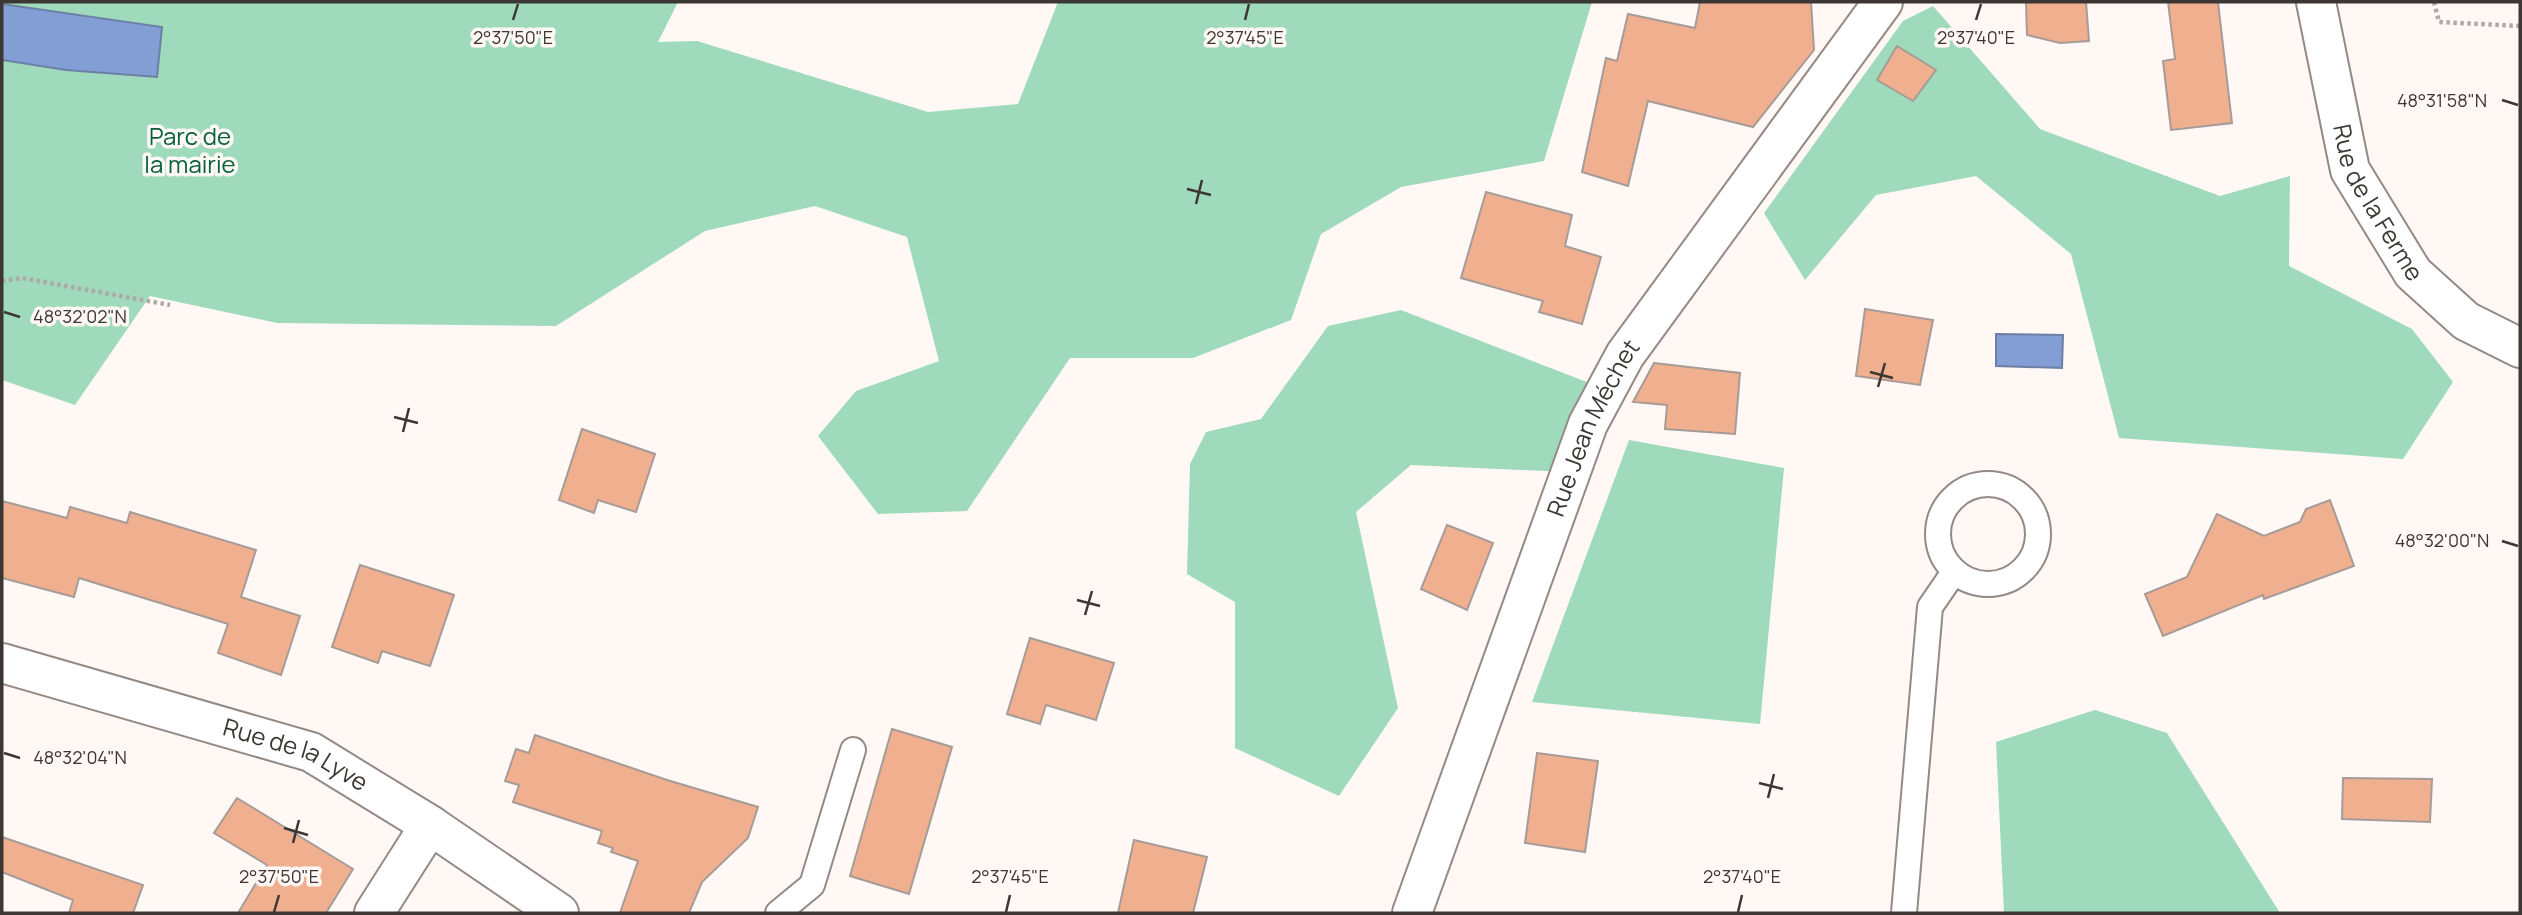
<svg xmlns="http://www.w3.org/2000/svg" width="2522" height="915" viewBox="0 0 2522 915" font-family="Manrope,sans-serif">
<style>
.green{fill:#9edabb}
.water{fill:#829ed5;stroke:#6d7fa5;stroke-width:2}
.building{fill:#f0b090;stroke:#a69b96;stroke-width:2}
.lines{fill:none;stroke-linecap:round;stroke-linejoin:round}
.lane-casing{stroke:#948a85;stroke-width:28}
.street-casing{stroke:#948a85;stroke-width:42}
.path{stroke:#afa9a6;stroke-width:4.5;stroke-dasharray:3.5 3.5;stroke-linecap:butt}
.lane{stroke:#fff;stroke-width:24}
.street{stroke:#fff;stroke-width:38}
.ticks{fill:none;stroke:#3c3735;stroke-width:2.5}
.labels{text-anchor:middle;stroke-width:7;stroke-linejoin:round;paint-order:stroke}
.park-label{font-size:24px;fill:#06603f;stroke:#fff8f5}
.street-label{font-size:24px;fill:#3c3735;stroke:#fff8f5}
.ticks-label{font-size:18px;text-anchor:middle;fill:#3c3735;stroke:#fff8f5;stroke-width:7;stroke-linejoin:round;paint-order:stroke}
</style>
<rect width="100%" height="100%" fill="#fff8f5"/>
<g class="green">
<path d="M 2,2 L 678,2 L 658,42 L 697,41 L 928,112 L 1018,104 L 1058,2 L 1592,2 L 1544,161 L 1401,187 L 1321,234 L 1291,320 L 1193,358 L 1070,358 L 967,511 L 878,514 L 818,436 L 856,391 L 939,361 L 907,237 L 815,206 L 705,231 L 556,326 L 277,323 L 150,296 L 75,405 L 2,380 Z"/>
<path d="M 1933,6 L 2040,129 L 2220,196 L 2290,176 L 2289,266 L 2412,329 L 2453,382 L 2403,459 L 2119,438 L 2071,254 L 1976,176 L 1876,195 L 1805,280 L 1764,213 L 1903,21 Z"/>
<path d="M 1401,310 L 1592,384 L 1568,472 L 1411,465 L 1356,512 L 1398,708 L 1339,796 L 1235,748 L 1235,602 L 1187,574 L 1190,464 L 1206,432 L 1261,419 L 1328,326 Z"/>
<path d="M 1629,440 L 1784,468 L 1760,724 L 1532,702 Z"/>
<path d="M 2095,710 L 2167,733 L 2280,913 L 2004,913 L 1996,742 Z"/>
</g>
<g class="water">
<path d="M 2,4 L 162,27 L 157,77 L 66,70 L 2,60 Z"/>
<path d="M 1996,334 L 2063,335 L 2062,368 L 1996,366 Z"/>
</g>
<g class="building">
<path d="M 1700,2 L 1811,2 L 1814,50 L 1753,127 L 1648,101 L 1628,186 L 1582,172 L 1606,58 L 1617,61 L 1628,14 L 1695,28 Z"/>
<path d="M 2026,2 L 2086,2 L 2089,41 L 2060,43 L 2027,35 Z"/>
<path d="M 2168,2 L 2218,2 L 2232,123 L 2171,130 L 2163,61 L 2175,59 Z"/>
<path d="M 1897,46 L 1936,70 L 1913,101 L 1877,80 Z"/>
<path d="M 1486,192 L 1572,215 L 1565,246 L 1601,257 L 1582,324 L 1539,312 L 1543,301 L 1461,278 Z"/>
<path d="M 1865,309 L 1933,320 L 1920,385 L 1856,376 Z"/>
<path d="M 1654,363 L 1740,373 L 1735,434 L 1665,429 L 1667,405 L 1633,402 Z"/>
<path d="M 582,429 L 655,454 L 636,512 L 598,500 L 594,513 L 559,500 Z"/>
<path d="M 2330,500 L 2354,566 L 2264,599 L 2263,595 L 2163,636 L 2145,594 L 2187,577 L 2217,514 L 2264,536 L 2300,522 L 2306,509 Z"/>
<path d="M 2,501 L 67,518 L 70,507 L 127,523 L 130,512 L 256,550 L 241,597 L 300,616 L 281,675 L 218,653 L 228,624 L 79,578 L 74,597 L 2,578 Z"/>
<path d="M 1447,525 L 1493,543 L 1467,610 L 1421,589 Z"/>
<path d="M 360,565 L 454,595 L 430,666 L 382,651 L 378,663 L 332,647 Z"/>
<path d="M 1030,638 L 1114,663 L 1096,720 L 1046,705 L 1040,724 L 1007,714 Z"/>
<path d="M 892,729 L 952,747 L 909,894 L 850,876 Z"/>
<path d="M 535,735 L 667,780 L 758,807 L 748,838 L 702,882 L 689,913 L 620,913 L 638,861 L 611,852 L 613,848 L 598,843 L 602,831 L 513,802 L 519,785 L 505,781 L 516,749 L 529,753 Z"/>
<path d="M 1537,753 L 1598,761 L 1585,852 L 1525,843 Z"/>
<path d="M 2343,778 L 2432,779 L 2430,822 L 2342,819 Z"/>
<path d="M 237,798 L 353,869 L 326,913 L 238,913 L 267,865 L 214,833 Z"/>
<path d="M 2,837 L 143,885 L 133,913 L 69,913 L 73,900 L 2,872 Z"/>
<path d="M 1134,840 L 1207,857 L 1193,913 L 1118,913 Z"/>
</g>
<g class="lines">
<g class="lane-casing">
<g id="lane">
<circle cx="1988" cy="534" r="50"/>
<path d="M 778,913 L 812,885 L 853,750"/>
<path d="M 1904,913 L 1930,607 L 1954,572"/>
</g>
</g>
<g class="street-casing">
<g id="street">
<path id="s1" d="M 2316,2 L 2350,170 L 2413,273 L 2466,321 L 2520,348"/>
<path id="s2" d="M 2,663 L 311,752 L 430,825 L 559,913"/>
<path d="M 374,913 L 430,825"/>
<path id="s3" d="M 1412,913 L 1588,424 L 1625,355 L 1883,2"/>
</g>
</g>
<g class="path">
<path d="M 2434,2 L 2439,22 L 2520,26"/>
<path d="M 2,281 L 22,278 L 170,305"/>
</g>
<use href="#lane" class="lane"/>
<use href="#street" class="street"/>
</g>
<path class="ticks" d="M 513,20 L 518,4M 1245,20 L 1249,4M 1976,20 L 1981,4M 2502,100 L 2518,105M 1187,189 L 1211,195M 1196,204 L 1202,180M 4,312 L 20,317M 1870,372 L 1893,378M 1878,387 L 1885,363M 394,417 L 418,423M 403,432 L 409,408M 2502,541 L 2518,546M 1077,600 L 1100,606M 1085,615 L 1092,591M 4,753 L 20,758M 1759,783 L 1783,789M 1768,798 L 1774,774M 284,828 L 308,835M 293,843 L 299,820M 274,912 L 279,895M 1006,912 L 1010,895M 1738,912 L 1742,895"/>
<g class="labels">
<g class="park-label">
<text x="190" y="145">Parc de<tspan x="190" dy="28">la mairie</tspan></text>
</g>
<g class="street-label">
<text dy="8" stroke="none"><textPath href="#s1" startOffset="212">Rue de la Ferme</textPath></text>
<text dy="8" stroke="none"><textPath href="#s3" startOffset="518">Rue Jean Méchet</textPath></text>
<text dy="8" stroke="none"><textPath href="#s2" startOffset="308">Rue de la Lyve</textPath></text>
</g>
</g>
<g class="ticks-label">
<text x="513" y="44">2°37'50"E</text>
<text x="1245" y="44">2°37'45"E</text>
<text x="1976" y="44">2°37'40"E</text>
<text x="2442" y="107">48°31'58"N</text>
<text x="80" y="323">48°32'02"N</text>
<text x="2442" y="547">48°32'00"N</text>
<text x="80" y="764">48°32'04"N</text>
<text x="279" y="883">2°37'50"E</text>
<text x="1010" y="883">2°37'45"E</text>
<text x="1742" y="883">2°37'40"E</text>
</g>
<rect width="2522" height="915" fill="none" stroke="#3c3735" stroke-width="7"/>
</svg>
